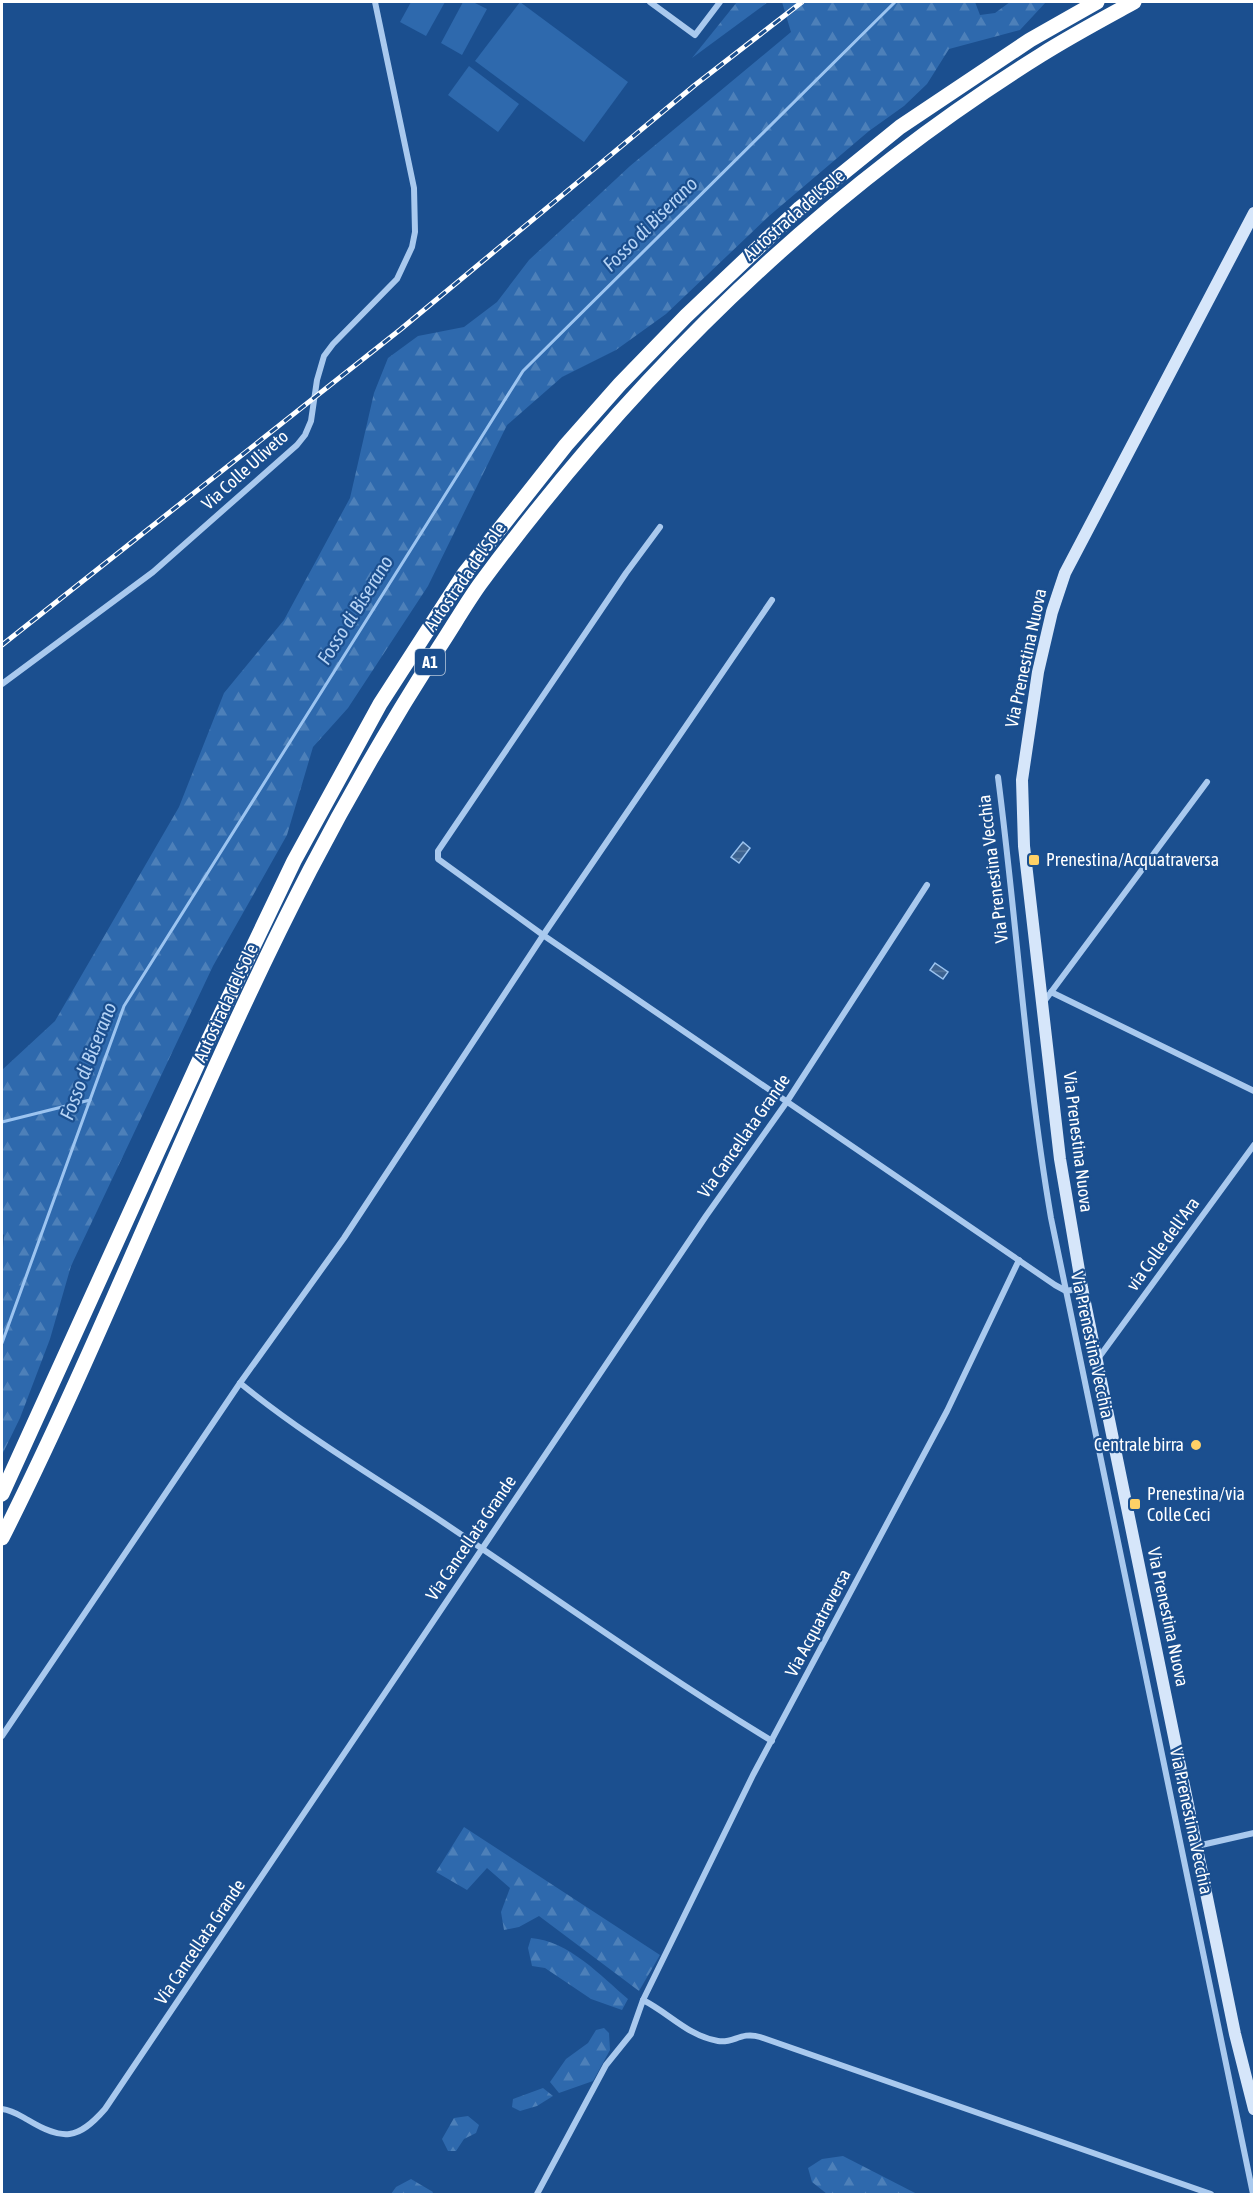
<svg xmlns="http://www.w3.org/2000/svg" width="1256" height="2196" viewBox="0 0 1256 2196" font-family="'Asap Condensed',sans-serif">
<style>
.forest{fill:url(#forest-firs)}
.pitch{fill:#2e69ad}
.water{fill:url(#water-rules);stroke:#9cc4f0;stroke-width:1.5}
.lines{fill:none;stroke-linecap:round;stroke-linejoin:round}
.stream{stroke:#9cc4f0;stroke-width:3}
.minor{stroke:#a9c9ee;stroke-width:6}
.secondary{stroke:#d6e6fa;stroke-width:12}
.motorway{stroke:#fff;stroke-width:15}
.rail-casing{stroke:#fff;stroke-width:5}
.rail{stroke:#1b4f8f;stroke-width:3;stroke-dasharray:9;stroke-linecap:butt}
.poi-dot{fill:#ffd166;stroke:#1b4f8f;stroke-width:2}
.labels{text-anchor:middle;stroke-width:4.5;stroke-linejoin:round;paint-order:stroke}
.shield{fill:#1b4f8f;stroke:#bbcadd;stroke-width:1.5}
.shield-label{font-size:16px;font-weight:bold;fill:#fff}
.street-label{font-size:18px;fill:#fff;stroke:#1b4f8f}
.poi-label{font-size:18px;fill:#fff;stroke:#1b4f8f;text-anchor:start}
.water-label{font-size:20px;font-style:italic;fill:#b5d3f5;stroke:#1b4f8f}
</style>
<defs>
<pattern id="forest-firs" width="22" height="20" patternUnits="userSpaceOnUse" patternTransform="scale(1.5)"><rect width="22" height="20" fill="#2e69ad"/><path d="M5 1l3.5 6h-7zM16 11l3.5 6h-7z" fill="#4d80b9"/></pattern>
<pattern id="water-rules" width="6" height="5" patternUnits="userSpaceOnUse" patternTransform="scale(1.5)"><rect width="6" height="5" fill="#3c6290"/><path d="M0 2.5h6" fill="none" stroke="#597aa1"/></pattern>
</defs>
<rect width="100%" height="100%" fill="#1b4f8f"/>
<g class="forest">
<path d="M 737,2 L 768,2 L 692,58 Z"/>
<path d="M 782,2 L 975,2 L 980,15 L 995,13 L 1010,2 L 1046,2 L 1020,30 L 949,49 L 927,84 L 904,106 L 869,131 L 769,216 L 666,314 L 616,350 L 562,377 L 507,425 L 428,586 L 348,708 L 313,747 L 287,835 L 213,966 L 71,1266 L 50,1339 L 20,1418 L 2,1455 L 2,1261 L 4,1235 L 2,1233 L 2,1070 L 55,1021 L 179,807 L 224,693 L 284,620 L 350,498 L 374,393 L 388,358 L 418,336 L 464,327 L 497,302 L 529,260 L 630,166 L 791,32 Z"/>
<path d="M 464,1827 L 660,1955 L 639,1991 L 539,1916 L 519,1927 L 504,1930 L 501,1912 L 510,1888 L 487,1868 L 467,1890 L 436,1872 Z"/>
<path d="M 531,1938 C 569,1941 601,1976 628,1999 L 622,2010 L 591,1999 L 545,1968 L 532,1966 L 528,1948 Z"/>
<path d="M 604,2028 L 609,2033 L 610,2050 L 593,2081 L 559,2093 L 550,2082 L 566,2059 L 588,2043 L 596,2030 Z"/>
<path d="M 543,2088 L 553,2096 L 537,2106 L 520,2111 L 512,2107 L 513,2099 Z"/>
<path d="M 468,2116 L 479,2125 L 476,2133 L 464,2139 L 456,2151 L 448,2151 L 442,2139 L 454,2118 Z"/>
<path d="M 843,2156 L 917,2194 L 827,2194 L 812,2182 L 808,2168 L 822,2159 Z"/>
<path d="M 411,2179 L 433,2192 L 432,2194 L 391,2194 L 396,2187 Z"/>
</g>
<g class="pitch">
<path d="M 411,2 L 445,2 L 426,36 L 400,22 Z"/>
<path d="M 463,2 L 473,2 L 487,9 L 462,55 L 441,43 Z"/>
<path d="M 520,2 L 628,82 L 584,142 L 475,61 Z"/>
<path d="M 469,66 L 519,104 L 498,132 L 448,95 Z"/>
</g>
<g class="water">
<path d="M 743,842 L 750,848 L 739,863 L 731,857 Z"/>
<path d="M 935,963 L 948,972 L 943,979 L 930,970 Z"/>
</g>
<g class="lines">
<g class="stream">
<path d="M 2,1122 L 90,1100"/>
<path d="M 2,1343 L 124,1006 L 523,371 L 895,2"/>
</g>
<g class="minor">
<path d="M 650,2 L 695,35 L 720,2"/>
<path d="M 660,527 L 626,573 L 438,851 L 438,859 L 543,935 L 1055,1285 L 1066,1291 L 1082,1288"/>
<path d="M 2,684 L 153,572 L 297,445 L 305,435 L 311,421 L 317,380 L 324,356 L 333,344 L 397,279 L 412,247 L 415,232 L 414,188 L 375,2"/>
<path d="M 998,777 C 1017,924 1026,1072 1051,1218 L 1253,2194"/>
<path d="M 1051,992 L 1254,1091"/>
<path d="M 1043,1003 L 1207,782"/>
<path d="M 1097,1360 L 1254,1145"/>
<path d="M 240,1383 C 306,1437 380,1480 450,1527 C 557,1599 662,1674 772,1741"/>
<path d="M 2,1736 L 240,1383 L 344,1238 L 546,931 L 772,600"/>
<path d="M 1197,1846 L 1254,1833"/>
<path d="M 643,2000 L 753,1775 L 947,1411 L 1019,1260"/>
<path d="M 2,2109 C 12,2110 19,2115 28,2120 C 63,2141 78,2140 105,2109 L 706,1216 L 786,1103 L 927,885"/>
<path d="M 537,2194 L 606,2065 L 631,2034 L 643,2000 C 669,2013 688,2036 718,2041 C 733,2044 741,2031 760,2037 L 1211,2194"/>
</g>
<path class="secondary" d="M 1254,213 L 1065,573 L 1052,612 L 1038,672 L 1022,780 L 1024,846 L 1060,1159 L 1082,1288 L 1235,2034 L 1254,2109"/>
<g class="motorway">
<path d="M 2,1494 L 208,1041 L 294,861 L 380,704 L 464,574 L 566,445 L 620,384 L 686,316 L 800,208 L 900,127 L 1030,40 L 1097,2"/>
<path d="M 2,1538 C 112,1319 197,1088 310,870 C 349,795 392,721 438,649 C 452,628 465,605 480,584 C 634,376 821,192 1041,55 C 1071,36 1103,19 1134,2"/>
</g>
<g class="rail-casing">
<path id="rail" d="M 2,645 L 401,329 L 695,85 L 802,2"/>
</g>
<use href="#rail" class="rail"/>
</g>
<g class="poi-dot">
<rect x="1028" y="854" width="12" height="12" rx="3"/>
<circle cx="1196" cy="1445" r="6"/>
<rect x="1129" y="1498" width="12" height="12" rx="3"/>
</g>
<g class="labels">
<rect class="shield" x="415" y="649" width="30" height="26" rx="4.5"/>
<g class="shield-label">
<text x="430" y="668">A1</text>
</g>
<g class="street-label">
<text transform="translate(794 215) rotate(-41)" y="6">Autostrada del Sole</text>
<text transform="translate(245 470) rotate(-42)" y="6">Via Colle Uliveto</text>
<text transform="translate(465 577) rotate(-55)" y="6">Autostrada del Sole</text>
<text transform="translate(1026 658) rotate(-78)" y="6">Via Prenestina Nuova</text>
<text transform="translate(993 869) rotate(-97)" y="6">Via Prenestina Vecchia</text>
<text transform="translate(226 1003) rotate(-65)" y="6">Autostrada del Sole</text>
<text transform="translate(744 1136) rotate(-55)" y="6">Via Cancellata Grande</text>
<text transform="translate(1078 1142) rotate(83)" y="6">Via Prenestina Nuova</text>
<text transform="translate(1163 1244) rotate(-54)" y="6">via Colle dell'Ara</text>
<text transform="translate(1092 1345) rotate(78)" y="6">Via Prenestina Vecchia</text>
<text transform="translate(471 1538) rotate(-56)" y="6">Via Cancellata Grande</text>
<text transform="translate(1168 1617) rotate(78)" y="6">Via Prenestina Nuova</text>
<text transform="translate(818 1623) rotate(-62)" y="6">Via Acquatraversa</text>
<text transform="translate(1191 1821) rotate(78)" y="6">Via Prenestina Vecchia</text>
<text transform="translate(200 1942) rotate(-56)" y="6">Via Cancellata Grande</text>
</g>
<g class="poi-label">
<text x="1046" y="866">Prenestina/Acquatraversa</text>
<text x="1184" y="1451" text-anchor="end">Centrale birra</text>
<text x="1147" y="1500">Prenestina/via<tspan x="1147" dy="21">Colle Ceci</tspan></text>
</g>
<g class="water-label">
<text transform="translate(650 224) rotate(-45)" y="7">Fosso di Biserano</text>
<text transform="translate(355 610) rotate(-58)" y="7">Fosso di Biserano</text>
<text transform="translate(88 1061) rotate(-69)" y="7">Fosso di Biserano</text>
</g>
</g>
<rect width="1256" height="2196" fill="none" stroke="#ffffff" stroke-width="6"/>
</svg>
